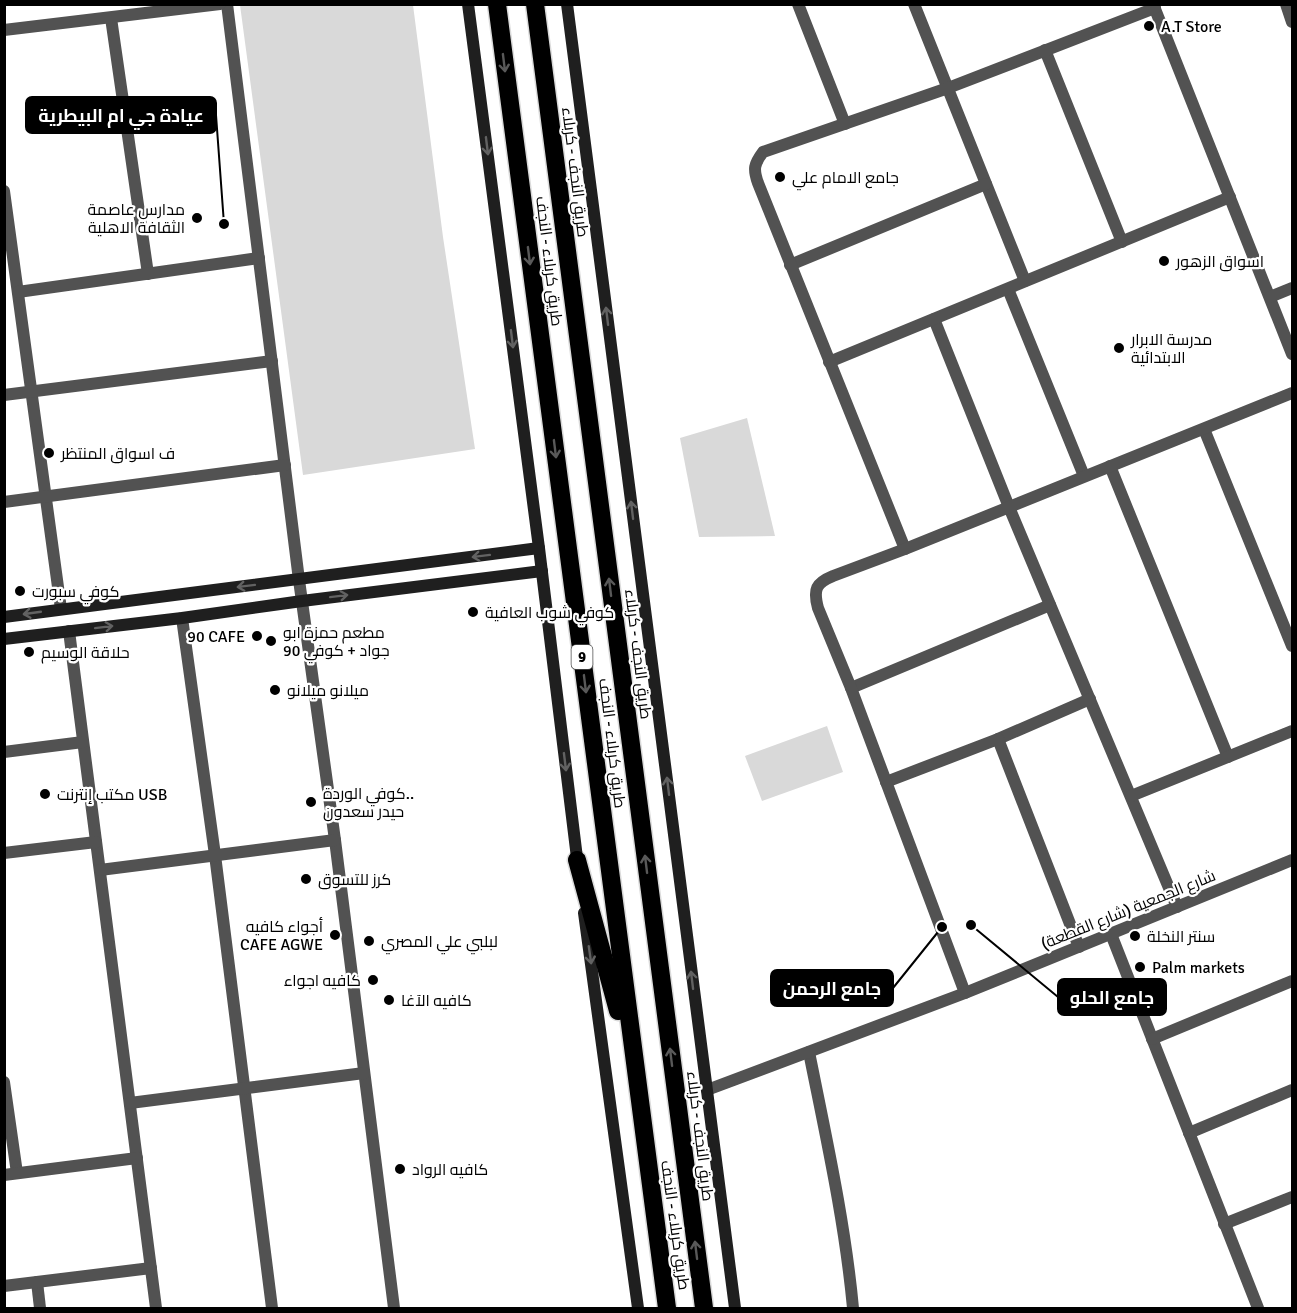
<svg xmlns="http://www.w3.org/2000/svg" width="1297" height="1313" viewBox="0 0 1297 1313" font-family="Signika,Cairo,sans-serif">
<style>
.green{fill:#d9d9d9}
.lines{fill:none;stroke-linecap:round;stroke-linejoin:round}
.highway-casing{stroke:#dbdbdb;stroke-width:21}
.street{stroke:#525252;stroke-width:12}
.secondary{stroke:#1f1f1f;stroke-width:12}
.highway{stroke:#000;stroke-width:18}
.oneway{stroke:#595959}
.oneway2{stroke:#626262}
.poi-dot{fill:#000;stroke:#fff;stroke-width:2}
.labels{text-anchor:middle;stroke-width:4.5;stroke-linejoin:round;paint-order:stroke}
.shield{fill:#fff;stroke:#4c4c4c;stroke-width:1.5}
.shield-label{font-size:15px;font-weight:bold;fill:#000}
.poi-label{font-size:16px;fill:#000;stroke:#fff;text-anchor:start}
.street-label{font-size:16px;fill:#000;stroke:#fff}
.leader{fill:none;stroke:#000;stroke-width:2}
.callout-dot{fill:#000;stroke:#fff;stroke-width:2}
.callout{fill:#000;stroke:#000;stroke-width:2}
.callout-label{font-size:18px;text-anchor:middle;font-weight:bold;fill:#fff}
</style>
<rect width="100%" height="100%" fill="#fff"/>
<g class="green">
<path d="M 240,5 L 413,5 L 443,237 L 475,449 L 303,475 Z"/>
<path d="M 747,418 L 775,536 L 699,537 L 680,438 Z"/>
<path d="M 827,726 L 843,772 L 762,801 L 745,756 Z"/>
</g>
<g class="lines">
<g class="highway-casing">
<g id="highway">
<path d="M 497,4 L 667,1308"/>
<path d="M 535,4 L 704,1308"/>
<path d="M 577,860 L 618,1011"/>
</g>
</g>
<g class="street">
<path d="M 227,4 L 299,580 L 335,840 L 394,1308"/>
<path d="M 798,4 L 845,124"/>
<path d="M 914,4 L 1025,281"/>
<path d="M 1153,4 L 1292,354"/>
<path d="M 1286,4 L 1292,22"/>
<path d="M 111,18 L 148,274"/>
<path d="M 4,30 L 220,4"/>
<path d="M 1045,50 L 1122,242"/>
<path d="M 4,191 L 61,609"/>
<path d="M 790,265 L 986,184"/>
<path d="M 1008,289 L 1084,476"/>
<path d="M 18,292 L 259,258"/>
<path d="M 1270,297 L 1292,288"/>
<path d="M 934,319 L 1009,507 L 1177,907"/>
<path d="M 829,362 L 1230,197"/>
<path d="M 4,395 L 272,361"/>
<path d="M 1204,429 L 1292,646"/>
<path d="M 1110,466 L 1228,757"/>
<path d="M 4,502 L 285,465"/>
<path d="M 905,549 L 758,183 C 753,169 754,164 763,152 L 948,88 L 1155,8"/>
<path d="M 182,618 L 215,855 L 272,1308"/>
<path d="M 69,631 L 156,1308"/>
<path d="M 851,688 L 1050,605"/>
<path d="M 998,739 L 1090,699"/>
<path d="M 4,752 L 83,742"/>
<path d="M 886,782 L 998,739 L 1079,947"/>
<path d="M 1131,796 L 1292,731"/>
<path d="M 4,853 L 96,842"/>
<path d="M 100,870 L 335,840"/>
<path d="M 1111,934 L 1258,1308"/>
<path d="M 965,993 L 851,688 L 818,608 C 813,589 816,583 833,576 L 905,549 L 1292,393"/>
<path d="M 1152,1039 L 1292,981"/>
<path d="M 809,1052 C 826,1137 845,1222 853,1308"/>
<path d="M 4,1082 L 17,1173"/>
<path d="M 707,1090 L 965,993 L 1292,860"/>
<path d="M 130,1103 L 364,1073"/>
<path d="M 1189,1133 L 1292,1090"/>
<path d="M 4,1175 L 137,1158"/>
<path d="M 1224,1224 L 1292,1197"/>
<path d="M 37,1282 L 40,1308"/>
<path d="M 4,1286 L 151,1268"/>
</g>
<g class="secondary">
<path d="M 468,4 L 539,548 L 578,866"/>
<path d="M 567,4 L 735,1308"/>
<path d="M 4,617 L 539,548"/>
<path d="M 4,639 L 182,618 L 302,601 L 542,571"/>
<path d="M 584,913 L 638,1308"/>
</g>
<use href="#highway" class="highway"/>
</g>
<defs><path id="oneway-shaft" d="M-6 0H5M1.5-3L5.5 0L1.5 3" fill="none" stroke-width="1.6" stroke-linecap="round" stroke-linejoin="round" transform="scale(1.5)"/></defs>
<g class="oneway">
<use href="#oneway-shaft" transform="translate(504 63) rotate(83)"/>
<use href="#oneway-shaft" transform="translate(529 256) rotate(83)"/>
<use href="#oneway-shaft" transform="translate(555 449) rotate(83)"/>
<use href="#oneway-shaft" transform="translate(610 587) rotate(-97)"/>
<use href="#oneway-shaft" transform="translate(585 684) rotate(83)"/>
<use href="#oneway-shaft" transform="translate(646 864) rotate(-97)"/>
<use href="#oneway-shaft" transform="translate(671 1057) rotate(-97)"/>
<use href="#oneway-shaft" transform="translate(696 1250) rotate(-97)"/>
</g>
<g class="oneway2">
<use href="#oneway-shaft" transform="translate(487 146) rotate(83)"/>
<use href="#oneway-shaft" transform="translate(607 316) rotate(-97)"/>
<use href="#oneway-shaft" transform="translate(512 339) rotate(83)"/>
<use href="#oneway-shaft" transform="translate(632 510) rotate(-97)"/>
<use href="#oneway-shaft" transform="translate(481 556) rotate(173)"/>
<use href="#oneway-shaft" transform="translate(246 586) rotate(173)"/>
<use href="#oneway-shaft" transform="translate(339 596) rotate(-7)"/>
<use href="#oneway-shaft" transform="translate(32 613) rotate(172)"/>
<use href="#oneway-shaft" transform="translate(104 627) rotate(-7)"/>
<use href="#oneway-shaft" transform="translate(565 762) rotate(83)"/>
<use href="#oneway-shaft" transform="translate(668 786) rotate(-97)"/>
<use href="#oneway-shaft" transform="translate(590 955) rotate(82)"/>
<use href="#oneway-shaft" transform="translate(692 980) rotate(-97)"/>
</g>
<g class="poi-dot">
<circle cx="1149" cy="26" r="6"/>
<circle cx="780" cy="177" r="6"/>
<circle cx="197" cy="218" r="6"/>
<circle cx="1164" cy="261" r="6"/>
<circle cx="1119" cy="348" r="6"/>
<circle cx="49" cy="453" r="6"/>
<circle cx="20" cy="591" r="6"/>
<circle cx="473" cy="612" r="6"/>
<circle cx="257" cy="636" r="6"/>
<circle cx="271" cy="641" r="6"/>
<circle cx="29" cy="652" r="6"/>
<circle cx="275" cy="690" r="6"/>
<circle cx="45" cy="794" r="6"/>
<circle cx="311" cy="802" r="6"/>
<circle cx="306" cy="879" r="6"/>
<circle cx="335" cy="935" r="6"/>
<circle cx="1135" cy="936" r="6"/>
<circle cx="369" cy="941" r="6"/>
<circle cx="1140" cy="967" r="6"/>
<circle cx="373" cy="980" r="6"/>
<circle cx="389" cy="1000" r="6"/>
<circle cx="400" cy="1169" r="6"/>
</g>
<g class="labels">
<rect class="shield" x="571.5" y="645" width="21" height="24" rx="4.5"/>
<g class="shield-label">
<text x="582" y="662">9</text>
</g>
<g class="poi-label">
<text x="1161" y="32">A.T Store</text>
<text x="792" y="183">جامع الامام علي</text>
<text x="185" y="215" text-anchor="end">مدارس عاصمة<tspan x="185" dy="18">الثقافة الاهلية</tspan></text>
<text x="1176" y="267">اسواق الزهور</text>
<text x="1131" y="345">مدرسة الابرار<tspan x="1131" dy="18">الابتدائية</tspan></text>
<text x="61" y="459">ف اسواق المنتظر</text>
<text x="32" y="597">كوفي سبورت</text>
<text x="485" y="618">كوفي شوب العافية</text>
<text x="283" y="638">مطعم حمزة ابو<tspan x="283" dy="18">جواد + كوفي 90</tspan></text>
<text x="245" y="642" text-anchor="end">90 CAFE</text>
<text x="41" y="658">حلاقة الوسيم</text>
<text x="287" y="696">ميلانو ميلانو</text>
<text x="323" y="799">كوفي الوردة..<tspan x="323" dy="18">حيدر سعدون</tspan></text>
<text x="57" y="800">مكتب إنترنت USB</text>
<text x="318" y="885">كرز للتسوق</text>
<text x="323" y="932" text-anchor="end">أجواء كافيه<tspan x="323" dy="18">CAFE AGWE</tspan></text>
<text x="1147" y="942">سنتر النخلة</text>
<text x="381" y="947">لبلبي علي المصري</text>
<text x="1152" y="973">Palm markets</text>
<text x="361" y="986" text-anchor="end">كافيه اجواء</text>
<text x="401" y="1006">كافيه الآغا</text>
<text x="412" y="1175">كافيه الرواد</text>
</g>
<g class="street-label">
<text transform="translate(576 172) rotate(83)" y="6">طريق النجف - کربلاء</text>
<text transform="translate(550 261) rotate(83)" y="6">طريق کربلاء - النجف</text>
<text transform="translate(639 654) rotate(83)" y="6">طريق النجف - کربلاء</text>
<text transform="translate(613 743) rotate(83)" y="6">طريق کربلاء - النجف</text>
<text transform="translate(1128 909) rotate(-22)" y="6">شارع الجمعية (شارع القطعة)</text>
<text transform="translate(701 1136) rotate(83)" y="6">طريق النجف - کربلاء</text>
<text transform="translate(676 1225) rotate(82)" y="6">طريق کربلاء - النجف</text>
</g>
</g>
<path class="leader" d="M224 224L216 115M942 927L893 988M971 925L1058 997"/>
<g class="callout-dot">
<circle cx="224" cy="224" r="6"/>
<circle cx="942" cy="927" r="6"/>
<circle cx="971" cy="925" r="6"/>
</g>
<g class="callout">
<rect x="26" y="97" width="190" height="36" rx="6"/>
<rect x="771" y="970" width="122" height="36" rx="6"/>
<rect x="1058" y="979" width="108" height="36" rx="6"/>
</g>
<g class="callout-label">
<text x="121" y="122">عيادة جي ام البيطرية</text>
<text x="832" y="995">جامع الرحمن</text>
<text x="1112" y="1004">جامع الحلو</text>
</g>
<rect width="1297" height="1313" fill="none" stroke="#000000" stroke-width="12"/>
</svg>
